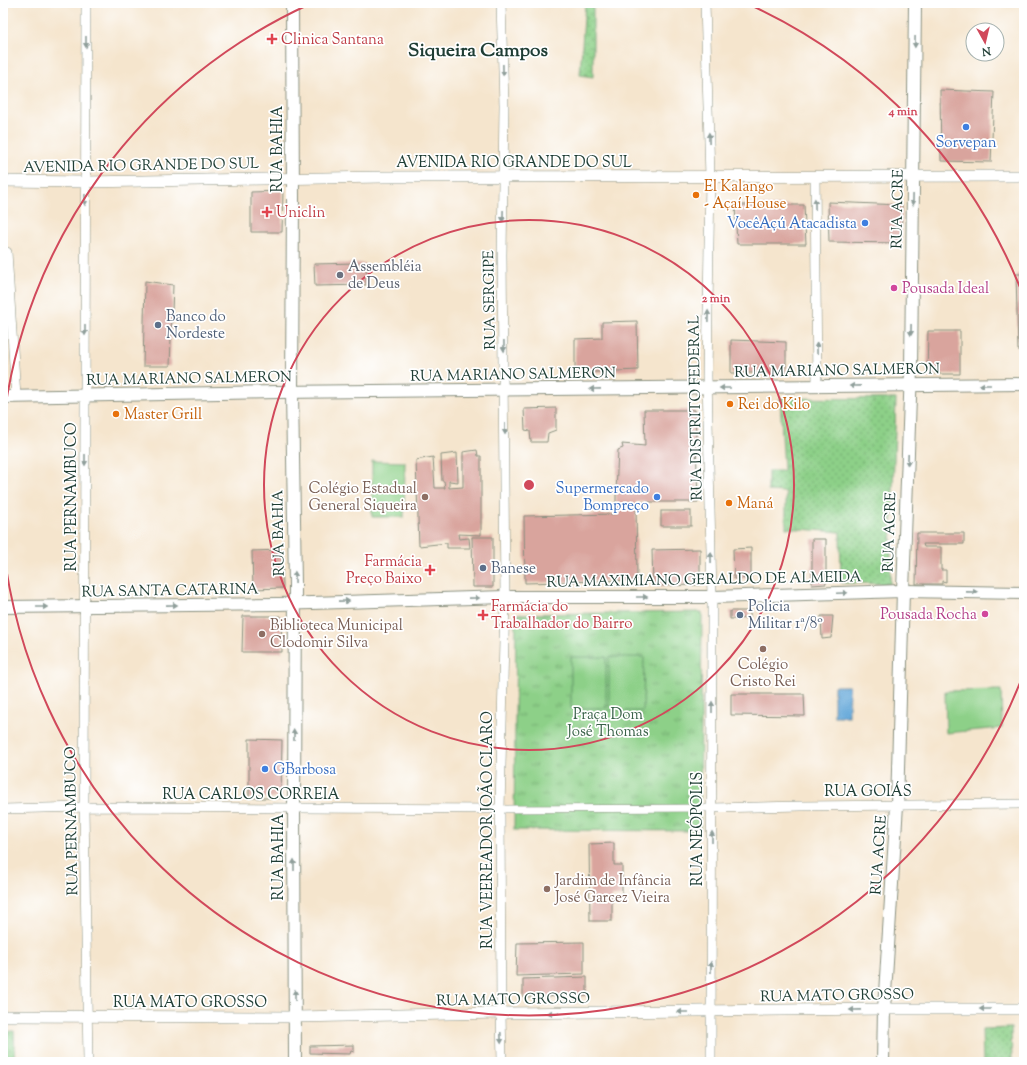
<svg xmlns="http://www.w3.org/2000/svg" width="1027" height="1065" viewBox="0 0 1027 1065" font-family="'Sorts Mill Goudy',serif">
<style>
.grass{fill:url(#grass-dots);stroke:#56865e}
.park{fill:url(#park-tufts);stroke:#56865e}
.garden{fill:#8dd088;stroke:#56865e}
.water{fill:#64a7d9;stroke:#427286}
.building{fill:#d9a49d}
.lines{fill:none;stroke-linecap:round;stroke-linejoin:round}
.pedestrian-casing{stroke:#8a9180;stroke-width:8}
.minor-casing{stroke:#8a9180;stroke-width:10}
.tertiary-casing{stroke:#8a9180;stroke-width:12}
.secondary-casing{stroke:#8a9180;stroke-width:14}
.pedestrian{stroke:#fff;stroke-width:7}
.minor{stroke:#fff;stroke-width:9}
.tertiary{stroke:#fff;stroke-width:11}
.secondary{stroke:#fff;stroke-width:12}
.oneway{fill:#8f9e9a}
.ring{fill:none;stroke:#d1495b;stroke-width:2}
.health-dot{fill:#e0444e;stroke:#fff;stroke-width:1.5}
.shop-dot{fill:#3f7fe0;stroke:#fff;stroke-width:1.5}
.food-dot{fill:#e8710a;stroke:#fff;stroke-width:1.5}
.worship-dot{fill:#6b7280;stroke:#fff;stroke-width:1.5}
.hotel-dot{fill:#d1479c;stroke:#fff;stroke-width:1.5}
.service-dot{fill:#5c6f8a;stroke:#fff;stroke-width:1.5}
.education-dot{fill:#8d6e63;stroke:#fff;stroke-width:1.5}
.labels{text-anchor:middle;stroke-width:3.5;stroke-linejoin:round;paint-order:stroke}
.health-label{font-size:15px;fill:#be3a42;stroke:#fff;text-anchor:start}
.shop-label{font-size:15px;fill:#366cbe;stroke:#fff;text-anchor:end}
.street-label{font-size:15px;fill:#1f3d34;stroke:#fff}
.food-label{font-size:15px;fill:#c56008;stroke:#fff;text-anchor:start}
.worship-label{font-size:15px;fill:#5b616d;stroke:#fff;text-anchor:start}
.hotel-label{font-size:15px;fill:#b23c85;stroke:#fff;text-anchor:start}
.service-label{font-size:15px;fill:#4e5e75;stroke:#fff;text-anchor:start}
.education-label{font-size:15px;fill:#785e54;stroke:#fff;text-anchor:start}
.park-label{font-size:15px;fill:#3a6249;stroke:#fff}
.district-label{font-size:19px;font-weight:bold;fill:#1f3d34;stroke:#fff}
.centre{fill:#d1495b;stroke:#fff;stroke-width:2}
.ring-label{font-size:12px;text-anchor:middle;font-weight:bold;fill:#d1495b;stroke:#fff;stroke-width:3.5;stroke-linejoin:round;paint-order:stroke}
</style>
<defs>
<pattern id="grass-dots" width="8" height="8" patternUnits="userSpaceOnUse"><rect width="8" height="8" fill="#8dd088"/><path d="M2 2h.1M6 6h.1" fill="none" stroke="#73aa70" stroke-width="1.8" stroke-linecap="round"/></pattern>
<pattern id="park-tufts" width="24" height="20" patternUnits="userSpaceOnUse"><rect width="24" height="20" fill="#8dd088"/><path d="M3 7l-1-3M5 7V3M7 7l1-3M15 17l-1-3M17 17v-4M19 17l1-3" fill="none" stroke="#73aa70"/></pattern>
</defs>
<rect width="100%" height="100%" fill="#fff"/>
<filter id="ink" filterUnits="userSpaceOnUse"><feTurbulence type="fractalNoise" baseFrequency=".025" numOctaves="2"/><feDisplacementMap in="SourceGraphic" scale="8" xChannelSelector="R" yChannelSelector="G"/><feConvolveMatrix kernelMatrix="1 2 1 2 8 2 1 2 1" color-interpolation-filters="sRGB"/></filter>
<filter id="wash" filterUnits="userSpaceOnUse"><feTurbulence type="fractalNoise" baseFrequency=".012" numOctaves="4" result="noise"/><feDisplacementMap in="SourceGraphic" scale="16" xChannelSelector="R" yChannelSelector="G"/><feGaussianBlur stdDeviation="0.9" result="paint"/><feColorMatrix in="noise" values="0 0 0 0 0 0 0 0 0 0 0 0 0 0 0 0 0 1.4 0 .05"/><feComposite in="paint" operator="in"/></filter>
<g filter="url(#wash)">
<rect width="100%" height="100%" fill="#f5e5cd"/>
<g class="grass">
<path d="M 585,3 L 593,3 L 593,77 L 580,75 Z"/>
<path d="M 780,398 L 896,399 L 890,584 L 841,583 L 840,532 L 786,528 L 786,492 L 768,491 L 768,471 L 784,471 Z"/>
<path d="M 1011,1028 L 1012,1062 L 983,1062 L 982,1029 Z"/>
<path d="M 14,1031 L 15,1062 L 3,1062 L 3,1032 Z"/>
</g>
<path class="park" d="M 702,612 L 700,831 L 514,830 L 516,614 Z"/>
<g class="garden">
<path d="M 372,461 L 405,462 L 404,517 L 372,517 Z"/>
<rect x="571" y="657" width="35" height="51"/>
<path d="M 609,657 L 644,657 L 643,711 L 609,711 Z"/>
<path d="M 1001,690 L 1002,728 L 946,733 L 945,691 Z"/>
</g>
<rect class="water" x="834" y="686" width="15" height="30"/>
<g id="blocks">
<g class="building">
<path d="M 940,90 L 994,92 L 991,162 L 941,161 Z"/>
<path d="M 283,191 L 282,232 L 251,232 L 251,192 Z"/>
<path d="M 828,202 L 902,205 L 901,243 L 829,242 Z"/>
<path d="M 735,205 L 804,205 L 806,244 L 737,244 Z"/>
<path d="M 359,263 L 367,265 L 366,285 L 315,286 L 314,264 Z"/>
<path d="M 1016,274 L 1024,274 L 1024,350 L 1018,350 Z"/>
<path d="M 145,281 L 173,285 L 170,366 L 143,366 Z"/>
<path d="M 637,321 L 638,370 L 575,373 L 575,339 L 602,338 L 602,322 Z"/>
<path d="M 928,331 L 960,331 L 960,374 L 927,374 Z"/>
<path d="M 731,340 L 786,342 L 786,373 L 731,373 Z"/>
<path d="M 556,408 L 556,430 L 548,433 L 547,442 L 531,442 L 530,431 L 525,430 L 524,409 Z"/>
<path d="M 644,410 L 695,410 L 698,502 L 636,502 L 637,580 L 525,583 L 524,516 L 616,514 L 616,492 L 618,450 L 623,448 L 622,444 L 645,446 Z"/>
<path d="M 477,450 L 478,456 L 481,456 L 481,535 L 458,534 L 459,539 L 469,538 L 470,548 L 447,548 L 447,543 L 419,546 L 416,460 L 433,457 L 435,488 L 445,488 L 444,481 L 442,481 L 441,455 L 457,453 L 458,482 L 449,481 L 449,488 L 463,487 L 463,452 Z"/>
<rect x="661" y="511" width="30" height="15"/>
<path d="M 917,533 L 964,533 L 964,544 L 923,544 L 924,547 L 941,547 L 941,570 L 946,570 L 946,582 L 942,581 L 942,584 L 916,584 Z"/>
<path d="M 472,537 L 493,537 L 493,587 L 473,587 Z"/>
<path d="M 812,539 L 826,539 L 826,584 L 812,585 Z"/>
<path d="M 751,548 L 751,578 L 734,579 L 733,549 Z"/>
<path d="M 700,549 L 700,585 L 653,586 L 652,550 Z"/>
<path d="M 282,550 L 283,588 L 253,589 L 252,551 Z"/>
<path d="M 730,611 L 750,611 L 750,618 L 730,619 Z"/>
<path d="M 243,616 L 281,616 L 282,652 L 242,652 Z"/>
<path d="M 821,616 L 833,616 L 831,638 L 822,639 Z"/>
<path d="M 731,694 L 804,694 L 805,716 L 731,715 Z"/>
<path d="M 249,739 L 282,740 L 281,798 L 249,798 Z"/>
<path d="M 614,843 L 614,865 L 622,865 L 622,896 L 612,896 L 612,921 L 590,921 L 589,844 Z"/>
<path d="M 584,942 L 584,974 L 516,976 L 517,943 Z"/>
<path d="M 587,977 L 587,996 L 523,997 L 523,979 Z"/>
<path d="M 354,1045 L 354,1052 L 351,1051 L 350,1054 L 310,1053 L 310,1046 Z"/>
</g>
</g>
</g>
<g filter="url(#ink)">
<use href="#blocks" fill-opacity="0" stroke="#8a9180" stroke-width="1"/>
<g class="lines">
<g class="pedestrian-casing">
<path id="pedestrian" d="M 500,809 L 711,808"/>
</g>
<g class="minor-casing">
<g id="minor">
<path d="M 86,3 L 84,807 L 88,1062"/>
<path d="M 501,3 L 504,105 L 502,255 L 505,597 L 500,809 L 501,1013 L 502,1062"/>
<path d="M 705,3 L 710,177 L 707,376 L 712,597 L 711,1062"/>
<path d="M 815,176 L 817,387"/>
<path d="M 7,252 L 16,397"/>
<path d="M 711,808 L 801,806 L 1024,804"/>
<path d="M 3,809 L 84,807 L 500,809"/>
</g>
</g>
<g class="tertiary-casing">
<g id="tertiary">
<path d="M 3,181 L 85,182 L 384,177 L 1024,176"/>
<path d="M 3,1016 L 295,1017 L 501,1013 L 884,1009 L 1024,1009"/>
</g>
</g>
<g class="secondary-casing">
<g id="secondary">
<path d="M 292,3 L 293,197 L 292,392 L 295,584 L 294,809 L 295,1062"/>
<path d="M 3,397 L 278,392 L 1024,384"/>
<path d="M 3,607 L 279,604 L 505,597 L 712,597 L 903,591 L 1024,593"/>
<path d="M 883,1062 L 884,1009 L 897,805 L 903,591 L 911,370 L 915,3"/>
</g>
</g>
<use href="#pedestrian" class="pedestrian"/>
<use href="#minor" class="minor"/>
<use href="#tertiary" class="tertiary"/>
<use href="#secondary" class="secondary"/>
</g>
<defs><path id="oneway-solid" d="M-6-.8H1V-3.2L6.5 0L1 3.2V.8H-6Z"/></defs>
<g class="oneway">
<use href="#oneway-solid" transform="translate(86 42) rotate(90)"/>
<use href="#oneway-solid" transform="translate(915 42) rotate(91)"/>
<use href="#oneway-solid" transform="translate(503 70) rotate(89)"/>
<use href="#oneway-solid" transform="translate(709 138) rotate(-91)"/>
<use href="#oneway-solid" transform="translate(85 200) rotate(90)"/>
<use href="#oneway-solid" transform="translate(913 200) rotate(91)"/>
<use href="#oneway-solid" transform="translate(815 204) rotate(-91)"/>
<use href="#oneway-solid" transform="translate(503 216) rotate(91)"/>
<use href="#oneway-solid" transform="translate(708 316) rotate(-89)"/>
<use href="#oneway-solid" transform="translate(85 330) rotate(90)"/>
<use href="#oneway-solid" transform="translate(911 330) rotate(91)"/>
<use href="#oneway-solid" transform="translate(504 346) rotate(89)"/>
<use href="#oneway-solid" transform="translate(817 348) rotate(-91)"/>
<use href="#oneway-solid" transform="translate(985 385) rotate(180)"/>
<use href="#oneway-solid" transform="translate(855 386) rotate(179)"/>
<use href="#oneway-solid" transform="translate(725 388) rotate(180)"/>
<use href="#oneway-solid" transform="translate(595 389) rotate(179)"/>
<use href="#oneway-solid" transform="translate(505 429) rotate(90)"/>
<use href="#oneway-solid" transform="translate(85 460) rotate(90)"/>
<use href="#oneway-solid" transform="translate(908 460) rotate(92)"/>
<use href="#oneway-solid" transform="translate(711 558) rotate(-91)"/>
<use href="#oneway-solid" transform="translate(295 577) rotate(-91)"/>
<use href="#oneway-solid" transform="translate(972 592) rotate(1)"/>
<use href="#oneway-solid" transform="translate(842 593) rotate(-2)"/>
<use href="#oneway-solid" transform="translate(642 597)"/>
<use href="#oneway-solid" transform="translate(474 598) rotate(-1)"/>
<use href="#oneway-solid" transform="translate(344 601) rotate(-1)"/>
<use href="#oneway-solid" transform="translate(172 605) rotate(-1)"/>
<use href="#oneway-solid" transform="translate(42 607)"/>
<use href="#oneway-solid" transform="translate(712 707) rotate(-90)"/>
<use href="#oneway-solid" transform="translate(294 735) rotate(-90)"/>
<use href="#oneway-solid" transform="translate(712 837) rotate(-90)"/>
<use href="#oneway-solid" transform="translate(294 865) rotate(-90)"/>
<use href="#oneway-solid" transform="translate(711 967) rotate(-90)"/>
<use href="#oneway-solid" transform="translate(295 995) rotate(-90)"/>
<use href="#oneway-solid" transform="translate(985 1009) rotate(-180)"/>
<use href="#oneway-solid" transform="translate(855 1010) rotate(179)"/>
<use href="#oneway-solid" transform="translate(683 1012) rotate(180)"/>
<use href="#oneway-solid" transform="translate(553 1013) rotate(180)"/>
<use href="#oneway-solid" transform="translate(501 1038) rotate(88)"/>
</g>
</g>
<g class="ring">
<circle cx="529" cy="485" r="265"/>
<path d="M1023 675A529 529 0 0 1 3 545M3 425A529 529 0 0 1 310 4M748 4A529 529 0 0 1 1023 295"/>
</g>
<g class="health-dot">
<path d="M270 33h4v4h4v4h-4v4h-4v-4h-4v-4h4z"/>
<path d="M265 206h4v4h4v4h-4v4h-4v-4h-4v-4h4z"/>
<path d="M428 564h4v4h4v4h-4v4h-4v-4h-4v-4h4z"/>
<path d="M481 609h4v4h4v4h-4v4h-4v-4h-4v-4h4z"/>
</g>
<g class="shop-dot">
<circle cx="966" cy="127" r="4"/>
<circle cx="865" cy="223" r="4"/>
<circle cx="657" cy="497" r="4"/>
<circle cx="265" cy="769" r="4"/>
</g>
<g class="food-dot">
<circle cx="696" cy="195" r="4"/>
<circle cx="730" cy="404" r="4"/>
<circle cx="116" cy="414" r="4"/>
<circle cx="729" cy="503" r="4"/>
</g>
<circle class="worship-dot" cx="340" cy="275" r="4"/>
<g class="hotel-dot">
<circle cx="894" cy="288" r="4"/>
<circle cx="985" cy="614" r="4"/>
</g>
<g class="service-dot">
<circle cx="158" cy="325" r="4"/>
<circle cx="483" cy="568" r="4"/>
<circle cx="740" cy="615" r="4"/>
</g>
<g class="education-dot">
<circle cx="425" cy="497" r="4"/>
<circle cx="262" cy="634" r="4"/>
<circle cx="763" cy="649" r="4"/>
<circle cx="547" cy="889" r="4"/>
</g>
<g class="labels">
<g class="health-label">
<text x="281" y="44">Clinica Santana</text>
<text x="276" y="217">Uniclin</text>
<text x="422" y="566" text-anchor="end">Farmácia<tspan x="422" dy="17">Preço Baixo</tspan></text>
<text x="491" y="611">Farmácia do<tspan x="491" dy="17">Trabalhador do Bairro</tspan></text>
</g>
<g class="shop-label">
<text x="966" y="147" text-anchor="middle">Sorvepan</text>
<text x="857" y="228">VocêAçú Atacadista</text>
<text x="649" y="493">Supermercado<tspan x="649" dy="17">Bompreço</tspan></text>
<text x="273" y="774" text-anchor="start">GBarbosa</text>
</g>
<g class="street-label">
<text transform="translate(277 149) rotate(-90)" y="5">RUA BAHIA</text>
<text x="514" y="167">AVENIDA RIO GRANDE DO SUL</text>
<text transform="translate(141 165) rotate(-1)" y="5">AVENIDA RIO GRANDE DO SUL</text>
<text transform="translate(897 209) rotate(-89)" y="5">RUA ACRE</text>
<text transform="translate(489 300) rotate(-91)" y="5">RUA SERGIPE</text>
<text transform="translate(837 370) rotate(-1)" y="5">RUA MARIANO SALMERON</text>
<text transform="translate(513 374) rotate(-1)" y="5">RUA MARIANO SALMERON</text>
<text transform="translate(189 378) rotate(-1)" y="5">RUA MARIANO SALMERON</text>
<text transform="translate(695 408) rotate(-91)" y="5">RUA DISTRITO FEDERAL</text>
<text transform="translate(71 497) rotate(-90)" y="5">RUA PERNAMBUCO</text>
<text transform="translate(889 532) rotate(-88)" y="5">RUA ACRE</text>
<text transform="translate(278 533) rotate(-91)" y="5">RUA BAHIA</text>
<text transform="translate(704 579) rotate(-1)" y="5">RUA MAXIMIANO GERALDO DE ALMEIDA</text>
<text transform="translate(170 590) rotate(-1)" y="5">RUA SANTA CATARINA</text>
<text x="868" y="796">RUA GOIÁS</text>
<text x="251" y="799">RUA CARLOS CORREIA</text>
<text transform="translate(71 821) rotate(-91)" y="5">RUA PERNAMBUCO</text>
<text transform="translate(697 829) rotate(-90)" y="5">RUA NEÓPOLIS</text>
<text transform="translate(487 830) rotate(-90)" y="5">RUA VEEREADOR JOÃO CLARO</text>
<text transform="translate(878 855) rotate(-86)" y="5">RUA ACRE</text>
<text transform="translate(278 857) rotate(-90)" y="5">RUA BAHIA</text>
<text transform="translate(837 995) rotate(-1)" y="5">RUA MATO GROSSO</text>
<text transform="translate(513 999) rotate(-1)" y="5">RUA MATO GROSSO</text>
<text x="190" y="1007">RUA MATO GROSSO</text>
</g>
<g class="food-label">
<text x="704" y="191">El Kalango<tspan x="704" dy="17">- Açaí House</tspan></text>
<text x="738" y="409">Rei do Kilo</text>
<text x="124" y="419">Master Grill</text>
<text x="737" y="508">Maná</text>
</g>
<g class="worship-label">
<text x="348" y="271">Assembléia<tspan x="348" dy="17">de Deus</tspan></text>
</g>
<g class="hotel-label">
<text x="902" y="293">Pousada Ideal</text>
<text x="977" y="619" text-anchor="end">Pousada Rocha</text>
</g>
<g class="service-label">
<text x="166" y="321">Banco do<tspan x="166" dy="17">Nordeste</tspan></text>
<text x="491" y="573">Banese</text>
<text x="748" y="611">Policia<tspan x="748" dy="17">Militar 1ª/8º</tspan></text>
</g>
<g class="education-label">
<text x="417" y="493" text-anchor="end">Colégio Estadual<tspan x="417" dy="17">General Siqueira</tspan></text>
<text x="270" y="630">Biblioteca Municipal<tspan x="270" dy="17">Clodomir Silva</tspan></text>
<text x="763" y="669" text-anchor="middle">Colégio<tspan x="763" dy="17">Cristo Rei</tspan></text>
<text x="555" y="885">Jardim de Infância<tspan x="555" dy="17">José Garcez Vieira</tspan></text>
</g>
<g class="park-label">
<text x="608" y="719">Praça Dom<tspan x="608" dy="17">José Thomas</tspan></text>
</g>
<g class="district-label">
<text x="478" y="56">Siqueira Campos</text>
</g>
</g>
<circle cx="529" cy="485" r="6" class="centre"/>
<g class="ring-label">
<text x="903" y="115">4 min</text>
<text x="716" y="302">2 min</text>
</g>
<rect width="1027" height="1065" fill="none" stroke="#fff" stroke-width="16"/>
<g transform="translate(985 42) rotate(172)"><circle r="19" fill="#ffffff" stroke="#a5b1ae"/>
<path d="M0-3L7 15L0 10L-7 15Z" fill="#d1495b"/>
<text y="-6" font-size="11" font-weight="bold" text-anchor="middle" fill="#1f3d34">N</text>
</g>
</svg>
